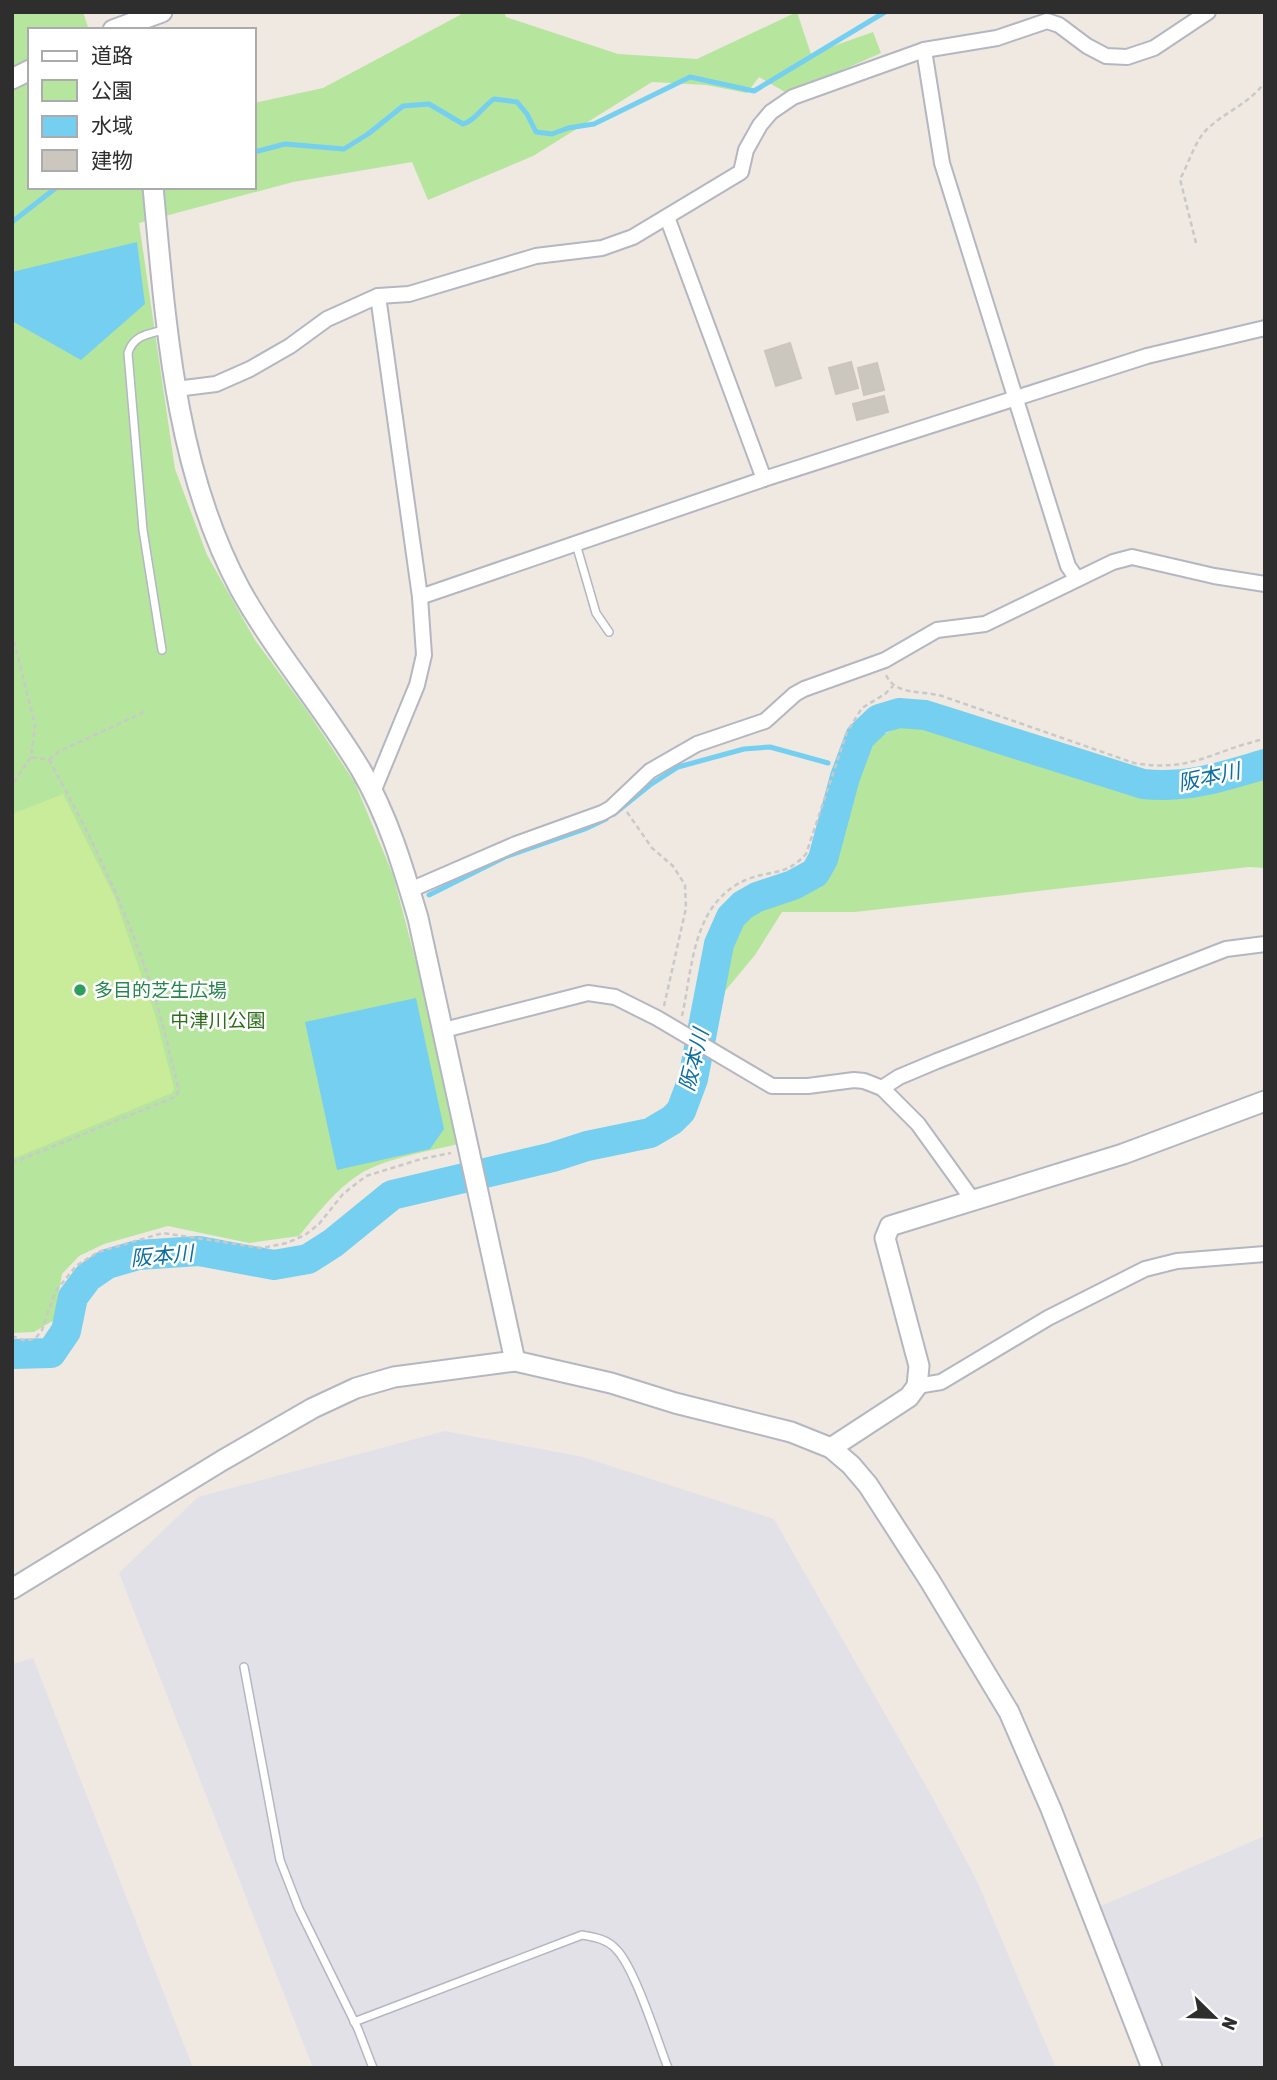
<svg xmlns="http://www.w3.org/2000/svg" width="1277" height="2080" viewBox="0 0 1277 2080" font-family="'Asap Condensed','Noto Sans JP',sans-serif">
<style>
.industrial{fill:#e3e1e8}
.green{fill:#b6e59e}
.pitch{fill:#c9ec9a}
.water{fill:#75cff0}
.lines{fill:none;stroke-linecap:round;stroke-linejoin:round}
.stream{stroke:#75cff0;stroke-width:5}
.river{stroke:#75cff0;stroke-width:30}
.building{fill:#cbc7bf;stroke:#cbc5ba;stroke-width:2}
.lane-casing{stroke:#b4b7c1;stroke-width:10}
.street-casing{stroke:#b4b7c1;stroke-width:18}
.secondary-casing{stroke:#b4b7c1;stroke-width:23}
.path{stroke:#c9c9c9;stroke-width:2.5;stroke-dasharray:5 3.5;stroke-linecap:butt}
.lane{stroke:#fff;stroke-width:7}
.street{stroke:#fff;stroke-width:14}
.secondary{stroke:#fff;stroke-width:19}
.leisure-dot{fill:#2e9e5b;stroke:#fff;stroke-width:2.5}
.labels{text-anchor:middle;stroke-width:5;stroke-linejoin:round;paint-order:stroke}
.leisure-label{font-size:19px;fill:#27864d;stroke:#fff;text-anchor:start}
.park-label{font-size:19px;fill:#2c6e1b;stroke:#fff}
.water-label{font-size:21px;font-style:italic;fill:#0d6fa3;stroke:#fff}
</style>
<rect width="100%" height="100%" fill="#efe9e1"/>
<g class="industrial">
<path d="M 445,1431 L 583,1457 L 774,1519 L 930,1793 L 977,1881 L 1056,2068 L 313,2068 L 119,1573 L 198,1497 Z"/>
<path d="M 33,1658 L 193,2068 L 12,2068 L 12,1664 Z"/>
<path d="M 1265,1836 L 1265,2068 L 1165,2068 L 1096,1908 Z"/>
</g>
<g class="green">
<path d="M 12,12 L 83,12 L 89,30 L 30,30 L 30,187 L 254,187 L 254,103 L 323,88 L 460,15 L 461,12 L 504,12 L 506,17 L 618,54 L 697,59 L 797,12 L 811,54 L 873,32 L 881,53 L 836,73 L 785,92 L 759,77 L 747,93 L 706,85 L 652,82 L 533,156 L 428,200 L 412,162 L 293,182 L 139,223 L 175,469 L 207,555 L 255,640 L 308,712 L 355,783 L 393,875 L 423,988 L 458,1144 C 430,1151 383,1159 360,1174 C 335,1190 317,1214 299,1236 L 249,1243 L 168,1226 L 104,1244 L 79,1256 L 62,1274 L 54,1320 L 34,1332 L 12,1333 Z"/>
<path d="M 919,718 L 1143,790 L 1174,794 L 1200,790 L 1265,771 L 1265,868 L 1249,867 L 855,912 L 782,912 L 755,955 L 720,997 L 727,957 L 749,907 L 819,880 L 849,791 L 873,739 Z"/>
</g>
<path class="pitch" d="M 63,794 L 115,898 L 156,1018 L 174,1089 L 172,1093 L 12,1159 L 12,814 Z"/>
<g class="water">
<path d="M 137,242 L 145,304 L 81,360 L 12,321 L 12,272 Z"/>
<path d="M 416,998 L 444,1129 L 430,1149 L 337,1170 L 305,1022 Z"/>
</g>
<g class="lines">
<g class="stream">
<path d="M 254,152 L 285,144 L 344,149 L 368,134 L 403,106 L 429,104 L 463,124 C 476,120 482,107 494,99 L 517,102 L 527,114 L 536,132 L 552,134 L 568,128 L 594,124 L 690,77 L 754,91 L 885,12"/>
<path d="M 12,222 L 57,187"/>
<path d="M 843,764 L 850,764"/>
<path d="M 614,814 L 650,785 L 678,767 L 744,749 L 770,747 L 828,763"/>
<path d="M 429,895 L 505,857 L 585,829 L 606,819"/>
</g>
<path class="river" d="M 12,1354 L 51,1353 L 66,1331 L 73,1297 L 88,1277 L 107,1264 L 138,1255 L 199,1251 L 274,1265 L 308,1259 L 333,1243 L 392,1195 L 553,1157 L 587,1146 L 650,1133 L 672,1120 L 681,1111 L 693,1079 L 719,944 L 731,917 L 743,905 L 757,897 L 793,885 L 815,873 L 823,859 L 845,777 L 860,737 L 879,719 L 899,713 L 925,715 L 1143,784 C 1187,789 1224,776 1265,764"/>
</g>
<g class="building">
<path d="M 790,343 L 801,378 L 776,386 L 765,351 Z"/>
<path d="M 851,362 L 858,388 L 836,394 L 829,368 Z"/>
<path d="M 877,363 L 884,390 L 864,395 L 858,368 Z"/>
<path d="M 884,396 L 888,412 L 857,420 L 853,404 Z"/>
</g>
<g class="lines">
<g class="lane-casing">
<g id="lane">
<path d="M 576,544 L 596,613 L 609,632"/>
<path d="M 162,650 L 143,530 L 128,353 C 134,334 150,334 167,329"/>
<path d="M 244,1667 L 280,1860 L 299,1909 L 358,2029 L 373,2068"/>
<path d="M 354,2022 L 582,1935 C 594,1937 607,1939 616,1949 C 635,1968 657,2040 668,2068"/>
</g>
</g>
<g class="street-casing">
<g id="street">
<path d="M 924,50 L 942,163 L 1068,566 L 1077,579"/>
<path d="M 667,217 L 764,479"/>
<path d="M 176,389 L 216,384 L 250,369 L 290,346 L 327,319 L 378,296 L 409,294 L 536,256 L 602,248 L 633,237 L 741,172 L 746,150 L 760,125 L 771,112 L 793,97 L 924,50 L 997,38 L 1047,21 L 1059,25 L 1087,46 L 1106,56 L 1127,57 L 1154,48 L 1208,12"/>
<path d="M 420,597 L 764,479 L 1147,356 L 1265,328"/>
<path d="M 373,792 L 417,685 L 424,655 L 420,597 L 378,296"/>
<path d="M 410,890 L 516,844 L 602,813 L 611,808 L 650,771 L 697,744 L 765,721 L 795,694 L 804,689 L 885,660 L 937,630 L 985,624 L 1113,562 L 1132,557 L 1214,576 L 1265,584"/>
<path d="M 444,1030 L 588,993 L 615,997 L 657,1018 L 772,1086 L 808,1086 L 854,1080 L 864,1081 L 882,1088 L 918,1124 L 972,1199"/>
<path d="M 882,1088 L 899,1077 L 937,1061 L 1226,949 L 1265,944"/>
<path d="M 917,1386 L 941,1382 L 1048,1318 L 1145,1269 L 1177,1261 L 1265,1254"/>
</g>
</g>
<g class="secondary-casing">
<g id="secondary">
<path d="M 113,30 L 162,12"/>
<path d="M 12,79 L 30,70"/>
<path d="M 153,187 C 166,323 174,466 240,589 C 275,652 324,708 361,770 C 388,816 403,867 418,918 L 515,1361"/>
<path d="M 831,1448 L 909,1397 L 917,1386 L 919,1366 L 885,1238 L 890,1226 L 1123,1154 L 1265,1101"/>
<path d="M 12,1589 L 223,1460 L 313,1408 L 356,1388 L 394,1377 L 515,1361 L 611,1383 L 675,1403 L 791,1432 L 831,1448 L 851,1465 L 868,1485 L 930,1581 L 1009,1712 L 1051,1809 L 1152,2068"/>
</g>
</g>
<g class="path">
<path d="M 1196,243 L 1180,179 C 1188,165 1193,147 1202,135 C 1217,115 1248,106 1265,82"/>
<path d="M 12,633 L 35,725 L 31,757 L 12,785"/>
<path d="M 886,675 C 896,696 921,690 942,696 L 1134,763 C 1192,773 1213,750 1265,739"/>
<path d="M 49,760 L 58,752 L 144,712"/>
<path d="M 627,812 L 652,848 L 673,866 L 685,885 L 686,908 L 664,1006"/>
<path d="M 682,1016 C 693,966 692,902 748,879 C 772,870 786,876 806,854 L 847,732 L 862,708 L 885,694 L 893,686"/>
<path d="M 12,1163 L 175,1097 L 179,1090 C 169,1052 161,1013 148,976 C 122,900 88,830 49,760 L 31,757"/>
<path d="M 12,1336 L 26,1341 L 36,1338 L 42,1330 L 55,1292 L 76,1266 L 98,1252 L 163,1233 L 262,1248 L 287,1243 L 305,1235 L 319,1224 L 343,1194 L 366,1176 L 421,1159 L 451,1153"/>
</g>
<use href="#lane" class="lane"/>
<use href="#street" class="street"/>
<use href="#secondary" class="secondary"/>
</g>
<circle class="leisure-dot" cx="80" cy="990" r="7"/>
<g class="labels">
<g class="leisure-label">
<text x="94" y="997">多目的芝生広場</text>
</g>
<g class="park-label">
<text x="218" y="1027">中津川公園</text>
</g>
<g class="water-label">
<text transform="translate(1209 777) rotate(-12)" y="7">阪本川</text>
<text transform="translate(694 1060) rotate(-76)" y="7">阪本川</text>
<text transform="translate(162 1256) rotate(-5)" y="7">阪本川</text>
</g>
</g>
<rect width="1277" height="2080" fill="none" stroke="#2e2e2e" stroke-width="28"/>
<rect x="28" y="28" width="228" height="161" fill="#ffffff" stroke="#ababab" stroke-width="2"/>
<rect x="42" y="51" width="35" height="10" fill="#ffffff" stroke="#ababab" stroke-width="2"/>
<text x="91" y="63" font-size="21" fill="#2e2e2e">道路</text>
<rect x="42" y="80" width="35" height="21" fill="#b6e59e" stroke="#ababab" stroke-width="2"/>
<text x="91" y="98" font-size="21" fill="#2e2e2e">公園</text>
<rect x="42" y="116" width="35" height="21" fill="#75cff0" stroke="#ababab" stroke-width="2"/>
<text x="91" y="133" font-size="21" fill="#2e2e2e">水域</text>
<rect x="42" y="150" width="35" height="21" fill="#cbc7bf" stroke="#ababab" stroke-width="2"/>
<text x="91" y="168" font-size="21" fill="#2e2e2e">建物</text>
<g transform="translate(1214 2017) rotate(113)" stroke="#ffffff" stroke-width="5" paint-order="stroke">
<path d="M0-5L12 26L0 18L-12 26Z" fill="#2e2e2e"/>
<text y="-10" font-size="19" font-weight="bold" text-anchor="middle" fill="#2e2e2e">N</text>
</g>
</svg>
